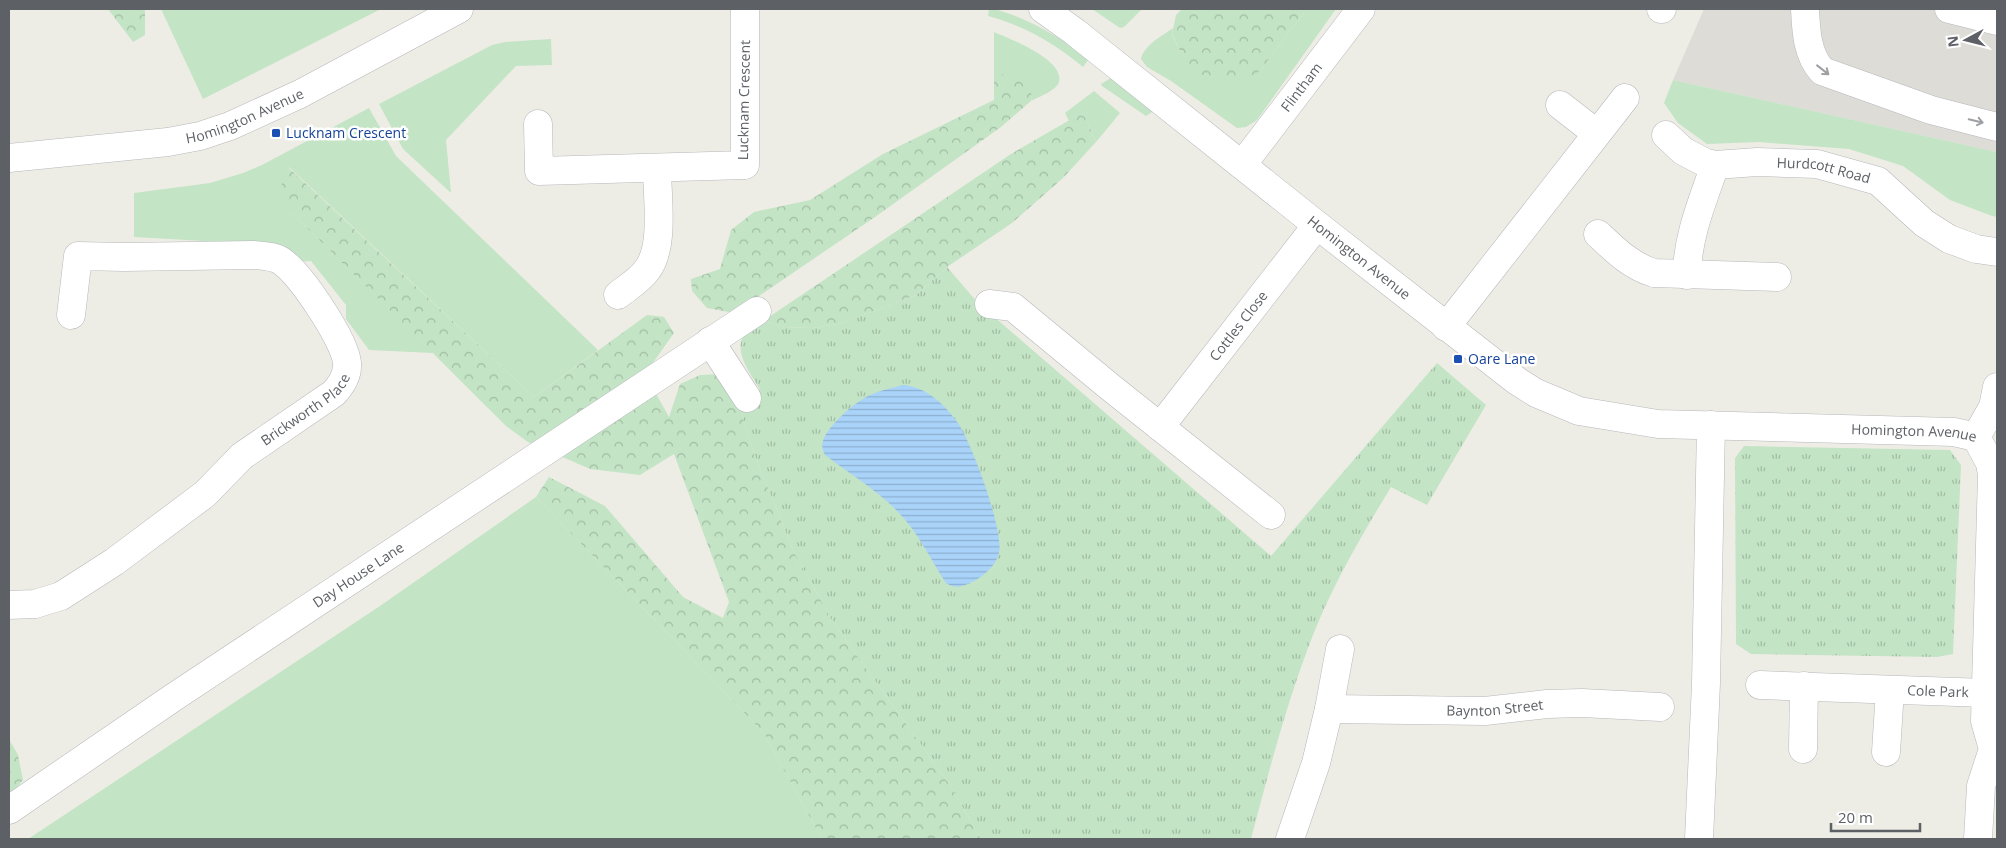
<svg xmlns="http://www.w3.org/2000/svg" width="2006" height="848" viewBox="0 0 2006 848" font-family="'Open Sans',sans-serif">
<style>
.industrial{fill:#dddcd7}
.grass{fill:#c3e4c5}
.forest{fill:url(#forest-crowns)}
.park{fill:url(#park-tufts)}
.water{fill:url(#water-rules)}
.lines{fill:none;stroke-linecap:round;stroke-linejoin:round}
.minor-casing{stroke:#b6b7bb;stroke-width:29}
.minor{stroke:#fff;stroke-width:28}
.oneway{stroke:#9ea0a3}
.transit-dot{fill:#1a4fb4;stroke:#fff;stroke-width:2}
.labels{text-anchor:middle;stroke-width:5;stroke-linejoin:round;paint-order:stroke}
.street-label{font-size:14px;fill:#5d6065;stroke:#fff}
.transit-label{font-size:14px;fill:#164399;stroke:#fff;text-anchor:start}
</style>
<defs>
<pattern id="forest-crowns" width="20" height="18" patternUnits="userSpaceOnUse" patternTransform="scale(1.25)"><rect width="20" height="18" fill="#c3e4c5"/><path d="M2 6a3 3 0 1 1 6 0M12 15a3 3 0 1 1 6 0" fill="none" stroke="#a2bca4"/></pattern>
<pattern id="park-tufts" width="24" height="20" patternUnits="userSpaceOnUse" patternTransform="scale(1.25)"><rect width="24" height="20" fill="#c3e4c5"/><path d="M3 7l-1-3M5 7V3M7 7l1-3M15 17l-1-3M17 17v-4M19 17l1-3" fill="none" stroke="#a2bca4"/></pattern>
<pattern id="water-rules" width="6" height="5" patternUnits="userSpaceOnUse" patternTransform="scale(1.25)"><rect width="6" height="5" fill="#aad3fa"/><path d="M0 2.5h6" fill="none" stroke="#8eafce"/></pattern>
</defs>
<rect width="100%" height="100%" fill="#eeede5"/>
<path class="industrial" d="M 1704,9 L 1997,9 L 1997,152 L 1673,80 Z"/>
<g class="grass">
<path d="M 161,9 L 381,9 L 203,99 Z"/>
<path d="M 994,9 C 1028,18 1058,36 1086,57 L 1088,60 L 1083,67 C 1054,43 1025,26 988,16 L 989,10 Z"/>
<path d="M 1092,9 L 1142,9 L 1124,27 L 1120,28 Z"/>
<path d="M 1307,9 L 1336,9 L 1257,120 L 1246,127 L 1237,128 L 1171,81 L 1147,67 L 1141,59 C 1144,45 1162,36 1173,28 L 1172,35 L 1181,53 L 1260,71 Z"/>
<path d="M 994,32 C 1010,39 1065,60 1059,82 C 1056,91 1038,97 1031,101 L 1032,95 L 994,72 Z"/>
<path d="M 551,39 L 552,65 L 516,66 L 446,140 L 451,193 L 403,149 L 379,104 L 492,45 L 505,42 Z"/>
<path d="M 1111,78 L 1152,111 L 1152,112 L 1146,116 L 1102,86 L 1101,84 Z"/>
<path d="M 1673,80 L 1997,152 L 1997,217 L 1992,216 L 1950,200 L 1903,166 L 1849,149 L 1759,142 L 1707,144 L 1678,123 L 1664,103 Z"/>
<path d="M 1094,91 L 1120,113 L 1096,142 L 1085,117 L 1080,114 L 1069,121 L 1065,113 Z"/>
<path d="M 369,108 L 396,156 L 598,350 L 534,397 L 289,167 L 292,213 L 433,353 L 369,350 L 346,319 L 346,305 L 311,261 L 296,262 L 272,245 L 134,237 L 134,193 L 210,183 L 243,173 L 262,165 Z"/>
<path d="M 536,497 L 763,732 L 822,839 L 28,839 L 380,606 Z"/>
</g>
<g class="forest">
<path d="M 108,9 L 145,9 L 145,35 L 133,42 Z"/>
<path d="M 1182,9 L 1307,9 L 1260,71 L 1244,80 L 1227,83 L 1209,78 L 1190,69 L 1181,53 L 1172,34 L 1176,15 Z"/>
<path d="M 994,72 C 1009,76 1025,80 1032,95 L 1031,101 L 1001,127 L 875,217 L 734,313 L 707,308 L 692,291 L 691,279 L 720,269 L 731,230 L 754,212 L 810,200 L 883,154 L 994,100 Z"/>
<path d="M 1080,114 L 1085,117 L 1096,142 L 1063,178 L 1012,223 L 947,267 L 916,295 L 843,323 L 813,328 L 785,327 L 763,321 L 1011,154 Z"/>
<path d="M 288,167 L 534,397 L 647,315 L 664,317 L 674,333 L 645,374 L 669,417 L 680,384 L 700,375 L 720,374 L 738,402 L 755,456 L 794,552 L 833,622 L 950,785 L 981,839 L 822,839 L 763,732 L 536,497 L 549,477 L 605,506 L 683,597 L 723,618 L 729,602 L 674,454 L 640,475 L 590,469 L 528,442 L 506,426 L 292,213 L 281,186 Z"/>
<path d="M 9,739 L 18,755 L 23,780 L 13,792 L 9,795 Z"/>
</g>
<g class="park">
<path d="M 947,267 L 978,303 L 1271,556 L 1437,363 L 1486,405 L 1427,505 L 1391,487 C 1363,533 1333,584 1313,635 C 1287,701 1269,771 1251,839 L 981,839 L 950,785 L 833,622 L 794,552 L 755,456 L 738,402 L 760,389 C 751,374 730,348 747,332 C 752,328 758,325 763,321 L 785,327 L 813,328 L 843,323 L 916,295 Z"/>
<path d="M 1744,446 L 1950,450 L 1961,465 L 1953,654 L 1937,657 L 1751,654 L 1736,644 L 1735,458 Z"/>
</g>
<path class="water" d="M 903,385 C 927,387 945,405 958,423 C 972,444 1004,530 999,553 C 997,564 983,577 974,581 C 963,586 957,590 946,583 C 931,560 918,532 898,512 C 877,490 850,474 825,455 C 823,450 821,447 823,441 C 828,425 855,402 870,395 C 881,390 892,388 903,385 Z"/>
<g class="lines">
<g class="minor-casing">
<g id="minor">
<path id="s1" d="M 1043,9 L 1075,32 L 1317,225 L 1517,381 L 1536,393 L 1579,411 L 1658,424 L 1954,432 L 1976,437 L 1990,463 L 1992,475 L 1985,721 L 1993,749 L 1981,786 L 1978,839"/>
<path d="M 1661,9 L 1662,9"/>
<path d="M 1805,9 C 1806,31 1807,54 1822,71 L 1931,110 L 1997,127"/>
<path d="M 1949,9 L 1997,21"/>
<path d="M 1560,105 L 1596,133"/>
<path d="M 538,124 L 539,171 L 745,165 L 745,9"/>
<path id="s2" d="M 1666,135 L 1683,151 L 1706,163 L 1715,165 L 1757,162 L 1817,164 L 1878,181 L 1924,223 L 1949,239 L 1976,249 L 1997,252"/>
<path id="s3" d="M 9,158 L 168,142 L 200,136 L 230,126 L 300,94 L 459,9"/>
<path id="s4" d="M 1242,165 L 1361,9"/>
<path d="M 1598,234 C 1616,251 1631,266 1654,273 L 1777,277"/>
<path d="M 1687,275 C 1687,237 1703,200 1715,165"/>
<path d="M 618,295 C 628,287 640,280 647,270 C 665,247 657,197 657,168"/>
<path d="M 989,304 L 1013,307 L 1110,387 L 1271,515"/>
<path d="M 1446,327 L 1625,98"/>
<path d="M 710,341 L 747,398"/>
<path id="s5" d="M 1160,427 L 1317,225"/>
<path d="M 1976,437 L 1993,407 L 1997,387"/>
<path id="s6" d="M 9,605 L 35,604 L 61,596 L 114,562 L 205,494 L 242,456 L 334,393 C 342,384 348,375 347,363 C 345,340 302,277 284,263 C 276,256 264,256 254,255 L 124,257 L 78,256 L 71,315"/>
<path id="s7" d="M 1760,685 L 1986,693"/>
<path id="s8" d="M 1329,709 L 1485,711 L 1547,704 L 1582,703 L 1660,707"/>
<path d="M 1803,749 L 1804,686"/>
<path d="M 1886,752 L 1890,690"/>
<path id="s9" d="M 9,810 L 174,697 L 757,311"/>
<path d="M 1290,839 L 1316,763 L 1329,709 L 1340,649"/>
<path d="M 1699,839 L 1706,683 L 1711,425"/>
</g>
</g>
<use href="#minor" class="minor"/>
</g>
<defs><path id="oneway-shaft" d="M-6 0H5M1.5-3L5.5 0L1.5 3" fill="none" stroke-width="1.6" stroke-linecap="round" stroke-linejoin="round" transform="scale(1.25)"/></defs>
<g class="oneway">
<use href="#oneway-shaft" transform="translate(1823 70) rotate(38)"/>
<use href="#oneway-shaft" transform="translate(1976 121) rotate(14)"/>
</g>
<g class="transit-dot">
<rect x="271" y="128" width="10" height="10" rx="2.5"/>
<rect x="1453" y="354" width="10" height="10" rx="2.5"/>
</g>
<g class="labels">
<g class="street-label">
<text dy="5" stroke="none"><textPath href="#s4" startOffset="98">Flintham</textPath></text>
<text transform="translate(744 100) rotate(-89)" y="5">Lucknam Crescent</text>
<text dy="5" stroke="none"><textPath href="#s3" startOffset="241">Homington Avenue</textPath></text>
<text dy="5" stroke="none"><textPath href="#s2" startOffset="168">Hurdcott Road</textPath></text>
<text dy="5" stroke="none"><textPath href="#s1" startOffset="402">Homington Avenue</textPath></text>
<text dy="5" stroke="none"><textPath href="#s5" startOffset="128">Cottles Close</textPath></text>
<text dy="5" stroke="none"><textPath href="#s6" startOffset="362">Brickworth Place</textPath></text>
<text dy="5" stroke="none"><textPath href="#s1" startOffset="1008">Homington Avenue</textPath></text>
<text dy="5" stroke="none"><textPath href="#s9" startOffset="421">Day House Lane</textPath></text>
<text dy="5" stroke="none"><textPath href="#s7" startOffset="178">Cole Park</textPath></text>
<text dy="5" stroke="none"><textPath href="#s8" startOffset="166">Baynton Street</textPath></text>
</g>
<g class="transit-label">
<text x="286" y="138">Lucknam Crescent</text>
<text x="1468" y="364">Oare Lane</text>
</g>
</g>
<rect width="2006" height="848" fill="none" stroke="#5d6065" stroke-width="20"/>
<g transform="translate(1966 40) rotate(263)" stroke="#ffffff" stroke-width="4" paint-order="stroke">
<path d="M0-4L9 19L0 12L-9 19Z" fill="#5d6065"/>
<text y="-8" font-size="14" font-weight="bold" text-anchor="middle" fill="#5d6065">N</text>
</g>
<path d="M1831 823v8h89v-8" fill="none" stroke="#5d6065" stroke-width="2.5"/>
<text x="1838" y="823" font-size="15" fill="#5d6065" stroke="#ffffff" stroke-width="4" paint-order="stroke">20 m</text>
</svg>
